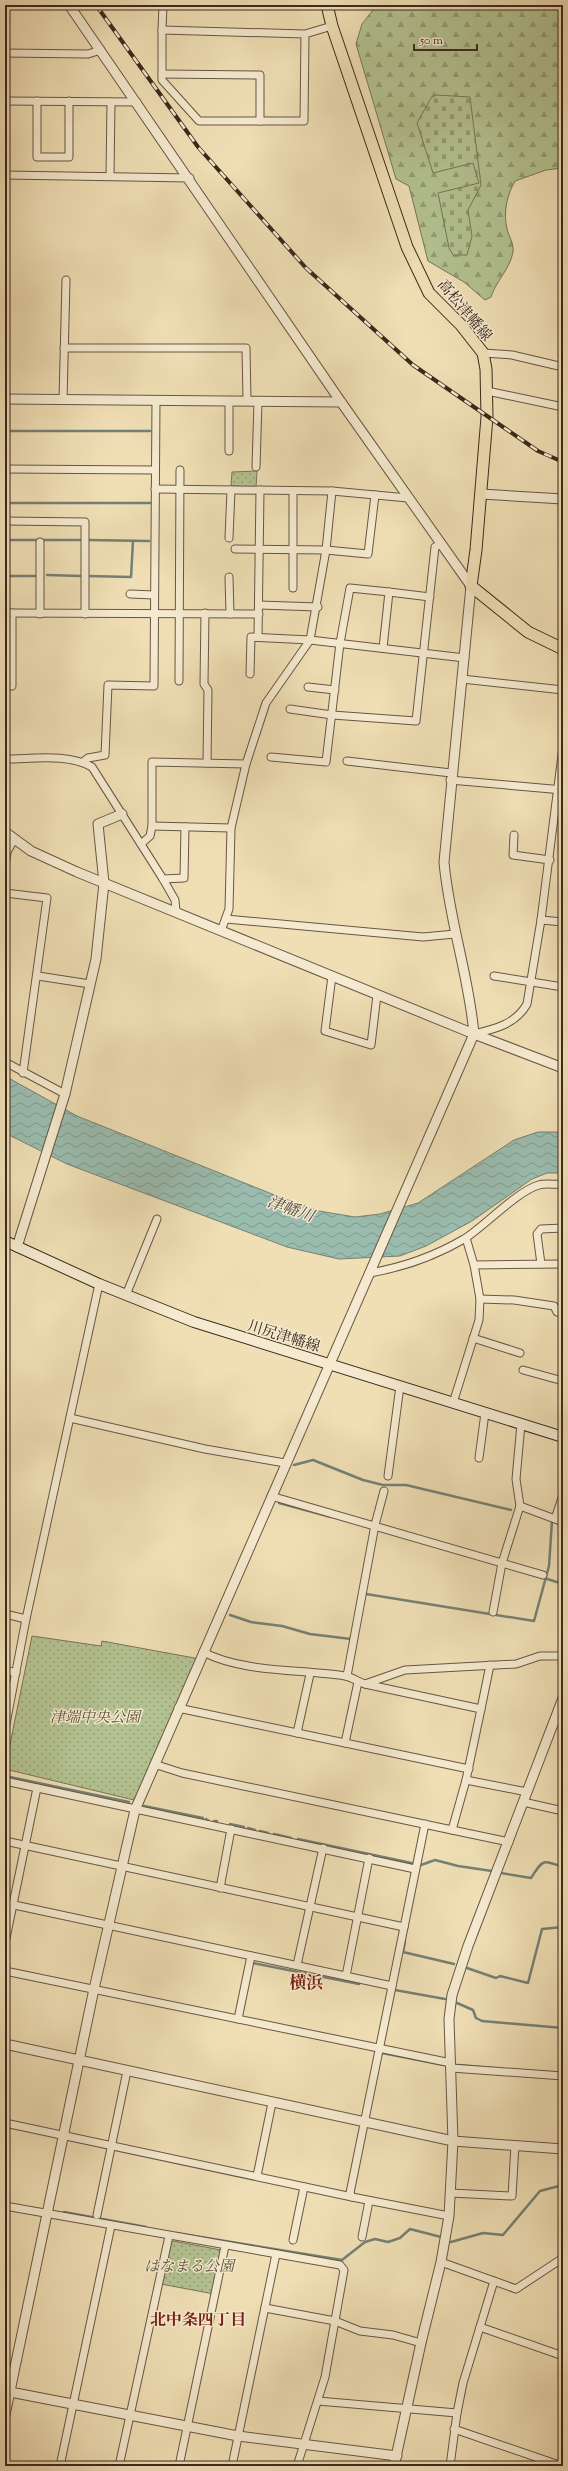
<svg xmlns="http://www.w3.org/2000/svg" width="568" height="2471" viewBox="0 0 568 2471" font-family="'Sorts Mill Goudy','Noto Serif JP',serif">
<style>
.grass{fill:url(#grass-dots);stroke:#787658}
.forest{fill:url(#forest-firs);stroke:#787658}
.cemetery{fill:url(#cemetery-stones);stroke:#787658}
.water{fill:url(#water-waves);stroke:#748175}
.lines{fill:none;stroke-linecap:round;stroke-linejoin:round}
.stream{stroke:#748175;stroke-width:2.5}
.minor-casing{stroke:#685643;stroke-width:9}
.tertiary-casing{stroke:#685643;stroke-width:11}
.secondary-casing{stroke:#3b291d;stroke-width:12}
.primary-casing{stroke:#3b291d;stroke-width:13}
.minor{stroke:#f5eacf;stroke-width:7}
.tertiary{stroke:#f5eacf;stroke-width:9}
.secondary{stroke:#f5eacf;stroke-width:10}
.primary{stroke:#f0dfb5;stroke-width:11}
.rail-casing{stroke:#3b291d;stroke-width:4}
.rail{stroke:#f5eacf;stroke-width:2.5;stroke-dasharray:8;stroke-linecap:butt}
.labels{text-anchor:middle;stroke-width:3;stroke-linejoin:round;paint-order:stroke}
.street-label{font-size:15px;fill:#3b291d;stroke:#f5eacf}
.park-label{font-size:15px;font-style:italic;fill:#59503a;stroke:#f5eacf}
.water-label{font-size:16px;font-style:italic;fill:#534e42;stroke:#f5eacf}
.neighbourhood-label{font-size:16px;font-weight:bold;fill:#7a1f14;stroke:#f5eacf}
.quarter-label{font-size:17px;font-weight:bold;fill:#7a1f14;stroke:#f5eacf}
</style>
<defs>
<pattern id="grass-dots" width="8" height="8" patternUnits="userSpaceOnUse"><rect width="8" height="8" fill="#b4c392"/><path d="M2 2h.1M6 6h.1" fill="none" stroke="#949e77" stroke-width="1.8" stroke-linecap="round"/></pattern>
<pattern id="forest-firs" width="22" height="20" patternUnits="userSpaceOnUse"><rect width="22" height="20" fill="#b4c392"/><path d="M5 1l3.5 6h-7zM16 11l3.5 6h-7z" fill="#949e77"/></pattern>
<pattern id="cemetery-stones" width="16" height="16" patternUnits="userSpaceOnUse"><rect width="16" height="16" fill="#b4c392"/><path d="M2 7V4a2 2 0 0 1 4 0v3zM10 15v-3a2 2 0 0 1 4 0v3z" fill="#949e77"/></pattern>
<pattern id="water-waves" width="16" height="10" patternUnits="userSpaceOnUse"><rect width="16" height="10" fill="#9abcaf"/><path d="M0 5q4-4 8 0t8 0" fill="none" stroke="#7f998e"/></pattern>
</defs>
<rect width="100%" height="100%" fill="#f0dfb5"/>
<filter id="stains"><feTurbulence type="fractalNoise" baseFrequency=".005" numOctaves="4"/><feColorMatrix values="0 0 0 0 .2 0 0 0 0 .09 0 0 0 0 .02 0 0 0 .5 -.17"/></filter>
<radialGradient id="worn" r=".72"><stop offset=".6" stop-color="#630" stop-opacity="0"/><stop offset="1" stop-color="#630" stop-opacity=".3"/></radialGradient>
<g class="grass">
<path d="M 257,471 L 256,487 L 231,486 L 232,472 Z"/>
<path d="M 32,1636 L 101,1646 L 102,1641 L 200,1659 L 138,1801 L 5,1769 Z"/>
<path d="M 173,2241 L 221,2250 L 214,2294 L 161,2284 L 171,2243 Z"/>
</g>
<path class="forest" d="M 377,5 L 563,5 L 563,168 L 546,170 L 515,181 C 507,195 503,212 507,229 C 509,237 514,243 513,252 C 510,269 496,281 491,297 L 485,300 L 464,282 L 428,261 L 409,186 L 396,179 L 356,44 L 362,24 Z"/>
<path class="cemetery" d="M 436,95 L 470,97 L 481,185 L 468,210 L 472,236 L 467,255 L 453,255 L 449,248 L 438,193 L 479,183 L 473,163 L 433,173 L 417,123 L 431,98 Z"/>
<path class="water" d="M 5,1076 L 77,1116 L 277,1196 L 319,1211 L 355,1217 L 380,1214 L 418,1203 L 514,1140 L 538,1132 L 563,1132 L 563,1173 L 547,1173 L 532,1179 L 472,1221 L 426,1246 L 400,1256 L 339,1259 L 287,1247 L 67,1164 L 5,1133 Z"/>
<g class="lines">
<g class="stream">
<path d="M 5,431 L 150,431"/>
<path d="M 5,503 L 151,503"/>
<path d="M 5,540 L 81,540"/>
<path d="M 88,540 L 149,541"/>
<path d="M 47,575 L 81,576"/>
<path d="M 5,576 L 36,576"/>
<path d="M 87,576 L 131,577 L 133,541"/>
<path d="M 294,1465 L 313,1460 L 363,1480 L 383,1485 L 406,1485 L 511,1510"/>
<path d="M 279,1503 L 331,1517"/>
<path d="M 544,1578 L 563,1584"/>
<path d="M 366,1594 L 534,1621 L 549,1566 L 552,1521"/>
<path d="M 230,1615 L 251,1622 L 282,1626 L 310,1634 L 351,1639 L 351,1637"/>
<path d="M 5,1776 L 129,1802"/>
<path d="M 144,1806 L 203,1818"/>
<path d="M 206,1819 L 208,1820"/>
<path d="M 214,1821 L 217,1821"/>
<path d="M 230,1824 L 244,1827"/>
<path d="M 248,1828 L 255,1830"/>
<path d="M 260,1831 L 268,1833"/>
<path d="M 274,1834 L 291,1838"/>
<path d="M 298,1839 L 421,1865 L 435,1860 L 458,1866 L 492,1871"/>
<path d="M 501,1873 L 531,1878 C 543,1860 541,1859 563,1867"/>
<path d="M 405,1941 L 403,1952 L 454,1964"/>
<path d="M 253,1963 L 359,1984"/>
<path d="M 467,1968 L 496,1978 L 500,1976 L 528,1983 L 542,1929 L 563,1927"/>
<path d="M 395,1990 L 445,1999"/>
<path d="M 457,2003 L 473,2010 L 476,2018 L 482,2021 L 563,2028"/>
<path d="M 382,2053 L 444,2065"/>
<path d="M 458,2065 L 493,2068"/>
<path d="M 64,2212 L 146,2227"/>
<path d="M 176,2233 L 342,2260 L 365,2242 L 375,2239 L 388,2242 L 400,2238 L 410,2229 L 441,2237"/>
<path d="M 451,2242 L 483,2233 L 503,2235 L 540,2191 L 563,2185"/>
</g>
<g class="minor-casing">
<g id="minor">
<path d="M 162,30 L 163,5"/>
<path d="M 305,34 L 304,121 L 199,121 L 162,80 L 162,30 L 305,34 L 332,26"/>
<path d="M 5,53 L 88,54 L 101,50"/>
<path d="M 162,74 L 260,75 L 260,121"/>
<path d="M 5,101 L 137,102"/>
<path d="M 37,101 L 37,157 L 69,157 L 69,101"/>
<path d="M 5,175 L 190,178"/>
<path d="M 110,176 L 111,102"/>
<path d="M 64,348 L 246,348 L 247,401"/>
<path d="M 483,353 L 512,355 L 563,367"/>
<path d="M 487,391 L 563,407"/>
<path d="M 63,400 L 66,280"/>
<path d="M 229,451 L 229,401"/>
<path d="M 256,467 L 258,401"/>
<path d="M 5,469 L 155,470"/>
<path d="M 155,489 L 332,491 L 408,498"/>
<path d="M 293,491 L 293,588"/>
<path d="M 5,521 L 85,522 L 85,614"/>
<path d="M 229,538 L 231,490"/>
<path d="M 235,549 L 326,550 L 368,554 L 375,495"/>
<path d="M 229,577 L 230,614"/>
<path d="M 389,592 L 430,597"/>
<path d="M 130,594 L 154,595"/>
<path d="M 259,605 L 318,607"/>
<path d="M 5,613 L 259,614"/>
<path d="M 205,613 L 204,684 L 208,690 L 207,763"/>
<path d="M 40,614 L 40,542"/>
<path d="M 258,637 L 260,490"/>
<path d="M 250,674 L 251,637 L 310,640 L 465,658"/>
<path d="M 462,679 L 563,690"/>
<path d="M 179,681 L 180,470"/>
<path d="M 5,686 L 12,686 L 12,613"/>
<path d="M 308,687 L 335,690"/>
<path d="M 290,709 L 332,715 L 416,721 L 435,547 L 441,544"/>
<path d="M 271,757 L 326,762 L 340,643 L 350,588 L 389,592 L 383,648"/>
<path d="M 5,759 C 32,759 68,753 92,767 L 163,879 L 175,900 L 176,912"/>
<path d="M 347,761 L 451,773"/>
<path d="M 83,762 L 88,758 L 105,755 L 108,685 L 154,686 L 156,400"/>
<path d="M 450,780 L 563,790"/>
<path d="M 152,826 L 231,828"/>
<path d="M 514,835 L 513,855 L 550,860"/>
<path d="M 141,844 L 150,836 L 152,826 L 152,762 L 246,764"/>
<path d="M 5,866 L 7,852 L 14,839"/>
<path d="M 163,879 L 184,878 L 185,827"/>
<path d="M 5,893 L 47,898 L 23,1073"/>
<path d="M 226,919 L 423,937 L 455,934"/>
<path d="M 541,920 L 563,922"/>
<path d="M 221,931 L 229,909 L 231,828 L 246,764 L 266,703 L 310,640 L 326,550 L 332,491"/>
<path d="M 38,976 L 90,984"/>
<path d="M 332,976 L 325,1031 L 371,1045 L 377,995"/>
<path d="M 494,976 L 563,987"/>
<path d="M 474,1034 C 495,1029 516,1024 527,1004 L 541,920 L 563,747"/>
<path d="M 5,1062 L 65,1094"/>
<path d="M 541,1264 L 537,1234 L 541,1229 L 563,1228"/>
<path d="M 474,1265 L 563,1264"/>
<path d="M 370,1273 C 404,1267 435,1256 464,1239 C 485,1226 517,1191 539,1185 C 546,1183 555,1185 563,1184"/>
<path d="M 126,1295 L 157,1219"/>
<path d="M 480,1299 L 514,1300 L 554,1306 L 557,1312 L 563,1314"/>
<path d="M 473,1338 L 520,1353"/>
<path d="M 523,1370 L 563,1381"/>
<path d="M 453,1403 L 479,1320 L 480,1299 L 474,1265 L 466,1238"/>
<path d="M 70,1418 L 205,1449 L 285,1463"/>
<path d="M 479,1458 L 485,1413"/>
<path d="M 388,1476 L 400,1386"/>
<path d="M 271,1496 L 543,1575"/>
<path d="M 520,1506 L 563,1522"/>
<path d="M 555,1519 L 563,1495"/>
<path d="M 493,1612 L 502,1563 L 520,1506 L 516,1479 L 521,1424"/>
<path d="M 5,1614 L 26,1619"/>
<path d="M 203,1652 C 244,1673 300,1669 345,1676 C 352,1677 358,1682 365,1684 L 405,1670 L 516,1664 L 540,1656 L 563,1656"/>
<path d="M 5,1670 L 16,1673"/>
<path d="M 347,1676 L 375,1525 L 384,1491"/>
<path d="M 178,1708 L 469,1769"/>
<path d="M 481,1709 L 490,1665"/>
<path d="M 5,1729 L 26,1619 L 99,1284"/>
<path d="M 297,1733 L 310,1674"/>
<path d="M 345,1743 L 358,1682"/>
<path d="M 154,1764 L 182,1773 L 452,1830 L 466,1780 L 481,1709 L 365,1684"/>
<path d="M 466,1780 L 527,1792"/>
<path d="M 5,1781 L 415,1869"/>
<path d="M 523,1802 L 563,1811"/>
<path d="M 425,1824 L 350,2193 L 352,2197 L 449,2216"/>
<path d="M 452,1830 L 509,1842"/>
<path d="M 5,1841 L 404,1927"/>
<path d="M 220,1888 L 231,1829"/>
<path d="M 5,1903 L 392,1986"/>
<path d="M 5,1943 L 37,1788"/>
<path d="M 297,1965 L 323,1848"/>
<path d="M 5,1971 L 451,2063"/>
<path d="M 346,1976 L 369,1858"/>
<path d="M 238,2019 L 251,1956"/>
<path d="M 451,2068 L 563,2076"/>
<path d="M 5,2123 L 352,2197"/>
<path d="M 257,2176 L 272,2103"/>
<path d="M 451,2193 L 512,2196 L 515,2145"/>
<path d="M 5,2206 L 340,2265 L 344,2270 L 325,2377 L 297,2466"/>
<path d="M 97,2215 L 127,2071"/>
<path d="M 362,2237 L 369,2201"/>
<path d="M 293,2240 L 304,2187"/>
<path d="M 441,2262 L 516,2289 L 563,2258"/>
<path d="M 265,2308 L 335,2321 L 360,2331 L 393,2335 L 421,2343"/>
<path d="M 480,2327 L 563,2356"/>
<path d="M 318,2401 L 457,2413"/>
<path d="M 454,2429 L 562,2466"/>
<path d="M 60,2466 L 111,2226"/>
<path d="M 119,2466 L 169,2236"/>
<path d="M 179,2466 L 225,2246"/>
<path d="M 232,2466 L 276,2254"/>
<path d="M 450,2466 L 457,2413 L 463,2383 L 494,2281"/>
</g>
</g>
<g class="tertiary-casing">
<g id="tertiary">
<path d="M 5,399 L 341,402"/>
<path d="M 481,494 L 563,499"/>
<path d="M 5,832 L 31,851 L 77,872 L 474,1034 L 563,1068"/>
<path d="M 17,1247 L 65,1094 L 96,959 L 104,883 L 98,824 L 122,814"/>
<path d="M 5,2044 L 453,2141 L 563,2149"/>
<path d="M 5,2391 L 238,2436 L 397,2456"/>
<path d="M 5,2415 L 94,1989 L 135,1810 L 474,1034 C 469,976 449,920 444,862 L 471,586 L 341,402 L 69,5"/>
<path d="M 394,2466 L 421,2343 L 441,2262 L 449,2216 L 453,2141 L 449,2019 L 452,1995 L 468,1946 L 563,1698"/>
</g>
</g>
<g class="secondary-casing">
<path id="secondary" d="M 5,1241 L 99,1284 L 194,1322 L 563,1437"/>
</g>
<g class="primary-casing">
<path id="primary" d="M 327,5 L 332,26 L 407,247 L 429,293 L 461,325 L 483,353 L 486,369 L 487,417 L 476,550 L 471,586 L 528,632 L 563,649"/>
</g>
<use href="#minor" class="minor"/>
<use href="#tertiary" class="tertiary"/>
<use href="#secondary" class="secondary"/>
<use href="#primary" class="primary"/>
<g class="rail-casing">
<path id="rail" d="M 96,5 L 198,147 L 306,268 L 413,365 L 538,451 L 563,462"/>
</g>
<use href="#rail" class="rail"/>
</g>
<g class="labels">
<g class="street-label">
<text transform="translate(465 310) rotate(50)" y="5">高松津幡線</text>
<text transform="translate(284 1336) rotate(17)" y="5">川尻津幡線</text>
</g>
<g class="park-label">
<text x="95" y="1722">津端中央公園</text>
<text x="189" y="2271">はなまる公園</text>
</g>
<g class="water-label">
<text transform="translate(291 1208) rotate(20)" y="6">津幡川</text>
</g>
<g class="neighbourhood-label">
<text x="198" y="2325">北中条四丁目</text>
</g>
<g class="quarter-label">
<text x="306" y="1988">横浜</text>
</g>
</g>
<rect width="568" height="2471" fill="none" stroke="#f0dfb5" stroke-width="20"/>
<rect x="6" y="6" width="556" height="2459" fill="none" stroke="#3b291d" stroke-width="2"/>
<rect x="10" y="10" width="548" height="2451" fill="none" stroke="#3b291d"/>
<path d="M414 44v6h63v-6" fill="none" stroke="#3b291d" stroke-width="2"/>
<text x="420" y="44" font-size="12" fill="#3b291d" stroke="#f5eacf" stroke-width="3" paint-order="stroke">50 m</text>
<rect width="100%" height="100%" filter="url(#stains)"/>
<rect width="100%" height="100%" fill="url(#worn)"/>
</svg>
